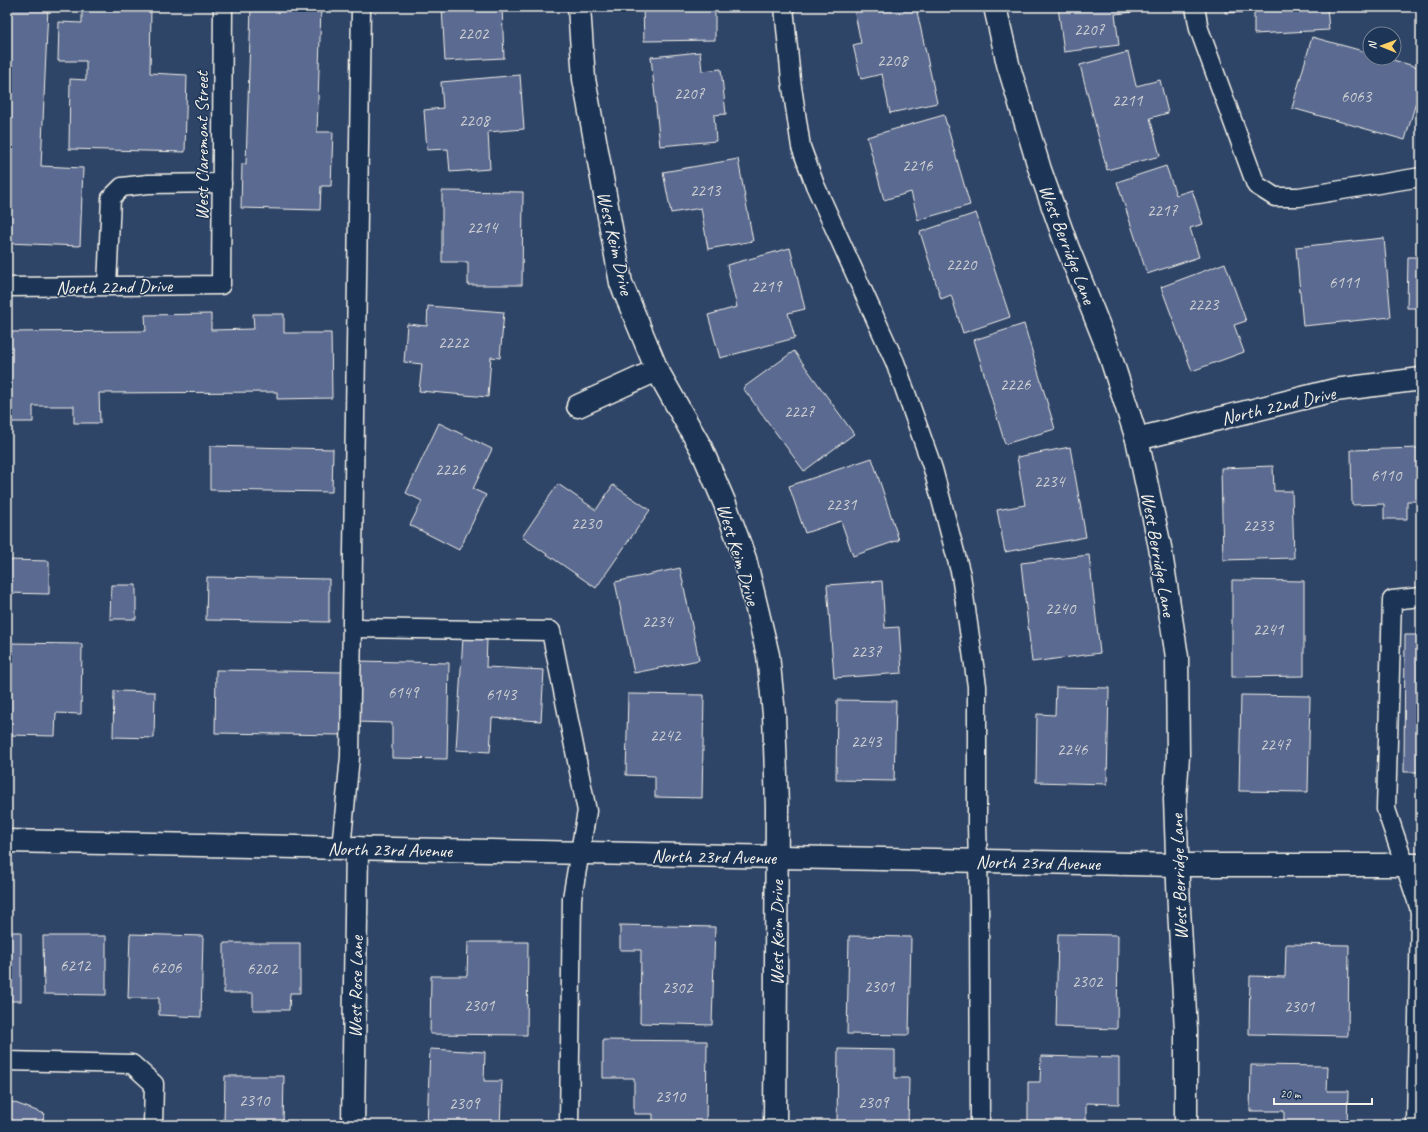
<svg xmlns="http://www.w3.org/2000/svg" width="1428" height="1132" viewBox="0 0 1428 1132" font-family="Caveat,sans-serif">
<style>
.building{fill:#5a6a91;stroke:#f4f1e8}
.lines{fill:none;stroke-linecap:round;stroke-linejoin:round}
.service-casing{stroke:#f4f1e8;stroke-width:21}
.minor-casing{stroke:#f4f1e8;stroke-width:25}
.tertiary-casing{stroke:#f4f1e8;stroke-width:25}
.service{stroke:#1d3557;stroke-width:18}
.minor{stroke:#1d3557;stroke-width:22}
.tertiary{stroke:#1d3557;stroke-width:22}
.labels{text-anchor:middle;stroke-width:3;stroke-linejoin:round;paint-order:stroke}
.number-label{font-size:17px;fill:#cecfd2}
.street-label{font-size:19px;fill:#f4f1e8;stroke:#1d3557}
</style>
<rect width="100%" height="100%" fill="#2f4568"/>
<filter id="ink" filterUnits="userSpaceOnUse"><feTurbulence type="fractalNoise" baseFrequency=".025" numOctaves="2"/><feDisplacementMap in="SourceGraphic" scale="8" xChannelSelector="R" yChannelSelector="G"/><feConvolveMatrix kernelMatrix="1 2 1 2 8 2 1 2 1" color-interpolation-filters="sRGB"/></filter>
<g filter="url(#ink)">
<g class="building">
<path d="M 7,7 L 48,7 L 41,166 L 83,168 L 80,246 L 7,243 Z"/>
<path d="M 82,7 L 151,7 L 150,73 L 187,75 L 185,152 L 69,149 L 70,79 L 86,80 L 86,61 L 58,61 L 59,22 L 82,23 Z"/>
<path d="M 251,7 L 321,7 L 317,132 L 333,132 L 331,186 L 321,186 L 320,210 L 241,208 L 242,164 L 246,164 Z"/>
<path d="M 442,7 L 502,7 L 504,58 L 445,61 Z"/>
<path d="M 643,7 L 715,7 L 715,40 L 644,41 Z"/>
<path d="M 861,7 L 916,7 L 937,103 L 890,113 L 882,74 L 861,79 L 853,45 L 861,43 L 854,9 Z"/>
<path d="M 1058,7 L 1133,7 L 1134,12 L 1115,14 L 1119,45 L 1064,52 Z"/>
<path d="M 1225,7 L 1327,7 L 1329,30 L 1254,34 L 1254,12 L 1225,13 Z"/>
<path d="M 1312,37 L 1370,53 L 1370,58 L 1386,58 L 1421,68 L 1421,85 L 1405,140 L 1292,108 Z"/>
<path d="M 700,52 L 702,71 L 721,69 L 726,114 L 714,115 L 716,141 L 660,146 L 651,57 Z"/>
<path d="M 1128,52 L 1136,86 L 1160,80 L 1168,113 L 1150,118 L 1160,156 L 1107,170 L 1080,65 Z"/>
<path d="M 520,75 L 524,129 L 488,132 L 490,169 L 450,172 L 448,149 L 427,150 L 424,110 L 443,108 L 441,82 Z"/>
<path d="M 944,115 L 970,205 L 918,220 L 911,192 L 884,200 L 867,137 Z"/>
<path d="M 738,159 L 753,241 L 708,249 L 701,208 L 671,213 L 663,172 Z"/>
<path d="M 1166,166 L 1176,195 L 1192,190 L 1203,224 L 1190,228 L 1199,257 L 1147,274 L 1117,182 Z"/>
<path d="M 442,191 L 523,192 L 522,285 L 468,285 L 468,262 L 442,262 Z"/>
<path d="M 976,213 L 1010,317 L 963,333 L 951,295 L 941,299 L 920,232 Z"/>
<path d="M 1384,238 L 1391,317 L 1303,326 L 1296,247 Z"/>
<path d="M 790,248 L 805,309 L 788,313 L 795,338 L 720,358 L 708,315 L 737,307 L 727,265 Z"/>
<path d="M 1408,257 L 1421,257 L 1421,308 L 1407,308 Z"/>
<path d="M 1225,263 L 1246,321 L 1234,325 L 1244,352 L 1192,371 L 1161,287 Z"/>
<path d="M 428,306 L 504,312 L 500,358 L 491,357 L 488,397 L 419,391 L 422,364 L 404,362 L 407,324 L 427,326 Z"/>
<path d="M 211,314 L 211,330 L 254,329 L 253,314 L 284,314 L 284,333 L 331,333 L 332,398 L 277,399 L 277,392 L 99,393 L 100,423 L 74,423 L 74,406 L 33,406 L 33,422 L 7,422 L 7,332 L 146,331 L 145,315 Z"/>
<path d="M 1024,324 L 1055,429 L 1005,444 L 974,340 Z"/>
<path d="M 794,351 L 854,434 L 804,471 L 743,388 Z"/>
<path d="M 439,423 L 492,449 L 473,489 L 486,495 L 459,550 L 410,525 L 422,501 L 406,493 Z"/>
<path d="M 210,446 L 333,449 L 332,492 L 210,490 Z"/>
<path d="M 1070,447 L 1086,537 L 1005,552 L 997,510 L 1025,505 L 1017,457 Z"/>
<path d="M 1421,448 L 1421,501 L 1407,501 L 1407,519 L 1384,519 L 1384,504 L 1352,505 L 1351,450 Z"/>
<path d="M 872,458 L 899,540 L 853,556 L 841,521 L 805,533 L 789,486 Z"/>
<path d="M 1273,466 L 1274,491 L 1292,491 L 1294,558 L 1223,560 L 1221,468 Z"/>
<path d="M 558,484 L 596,510 L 613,485 L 650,510 L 596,588 L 522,537 Z"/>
<path d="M 1089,555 L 1100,653 L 1032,662 L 1021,563 Z"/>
<path d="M 7,560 L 49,561 L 49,594 L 7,593 Z"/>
<path d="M 680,568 L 699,660 L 634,673 L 615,582 Z"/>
<path d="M 207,577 L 329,579 L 329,622 L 206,620 Z"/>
<path d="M 1232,580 L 1304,581 L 1304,676 L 1232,677 Z"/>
<path d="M 882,581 L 885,628 L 899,627 L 902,673 L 834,678 L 827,585 Z"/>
<path d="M 111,585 L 136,585 L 136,619 L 110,619 Z"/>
<path d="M 1405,635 L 1421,635 L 1421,772 L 1404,772 Z"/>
<path d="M 463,637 L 487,639 L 486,667 L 544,670 L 541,721 L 492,718 L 490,752 L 456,750 Z"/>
<path d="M 10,643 L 82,644 L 81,714 L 56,713 L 55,736 L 8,735 Z"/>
<path d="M 358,661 L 449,663 L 447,759 L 392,758 L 392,723 L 357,722 Z"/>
<path d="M 216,670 L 343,672 L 342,735 L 215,733 Z"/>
<path d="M 1056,687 L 1109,688 L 1107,784 L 1036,782 L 1037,714 L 1055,715 Z"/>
<path d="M 114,691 L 155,692 L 154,738 L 113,737 Z"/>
<path d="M 628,694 L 704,695 L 702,798 L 655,797 L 655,776 L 626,775 Z"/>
<path d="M 1241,695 L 1310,696 L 1308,792 L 1239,791 Z"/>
<path d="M 837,700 L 896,701 L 894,781 L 836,780 Z"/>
<path d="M 620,925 L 715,927 L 712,1025 L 640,1023 L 641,950 L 620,950 Z"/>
<rect x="7" y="932" width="14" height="69"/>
<path d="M 130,934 L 203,936 L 201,1017 L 159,1015 L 159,998 L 128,998 Z"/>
<path d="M 1058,934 L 1118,935 L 1117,1029 L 1056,1027 Z"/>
<path d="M 43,936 L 106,936 L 106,995 L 44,994 Z"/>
<path d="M 849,936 L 911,937 L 909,1035 L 847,1034 Z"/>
<path d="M 468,942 L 528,942 L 527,1035 L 430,1034 L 431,976 L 467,976 Z"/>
<path d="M 224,943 L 300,943 L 300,993 L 290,993 L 289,1010 L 253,1010 L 253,993 L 224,993 Z"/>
<path d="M 1286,944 L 1349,945 L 1348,1036 L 1249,1034 L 1250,976 L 1285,977 Z"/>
<path d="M 603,1040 L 707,1041 L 706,1125 L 653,1125 L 653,1114 L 634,1114 L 634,1078 L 603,1078 Z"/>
<path d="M 430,1049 L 485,1052 L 484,1081 L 502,1081 L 500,1125 L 427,1125 Z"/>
<path d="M 838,1049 L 895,1050 L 895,1078 L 909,1078 L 908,1125 L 837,1125 Z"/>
<path d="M 1041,1056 L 1119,1058 L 1119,1104 L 1086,1103 L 1086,1125 L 1038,1125 L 1039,1121 L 1028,1121 L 1028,1082 L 1040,1082 Z"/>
<path d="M 1251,1065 L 1328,1066 L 1327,1091 L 1348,1091 L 1347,1125 L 1284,1125 L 1284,1111 L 1250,1111 Z"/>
<path d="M 225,1076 L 284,1076 L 283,1125 L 224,1124 Z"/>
<path d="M 7,1100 L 45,1114 L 41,1125 L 7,1125 Z"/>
</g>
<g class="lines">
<g class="service-casing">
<g id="service">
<path d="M 784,7 L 791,80 L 801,147 L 815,185 L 895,362 L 933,469 L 961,575 L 977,686 L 977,824 L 979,903 L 980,1125"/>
<path d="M 1195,7 L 1199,29 L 1256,185 L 1275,197 L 1299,197 L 1421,177"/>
<path d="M 107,286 L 111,198 L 122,187 L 148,184 L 222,183"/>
<path d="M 7,287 L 221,285 L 223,7"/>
<path d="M 352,628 L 551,631 L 587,811 L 572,898 L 569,1125"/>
<path d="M 341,848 L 350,757 L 361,7"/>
<path d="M 7,1061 L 132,1064 L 154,1084 L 153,1125"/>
<path d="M 1416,1125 L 1420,913 L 1419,907 L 1386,809 L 1392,600 L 1421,597"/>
</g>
</g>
<g class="minor-casing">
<g id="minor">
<path d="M 579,7 L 584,79 L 621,283 L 657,370 L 701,448 L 725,504 L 745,559 L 768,655 L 774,714 L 777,807 L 775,1125"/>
<path d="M 995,7 L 1008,64 L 1040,170 L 1067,246 L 1108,349 L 1137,439 L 1160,547 L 1177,657 L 1178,756 L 1175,799 L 1179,909 L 1186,1030 L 1186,1125"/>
<path d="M 578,406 L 657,370"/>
<path d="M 1137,439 L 1335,390 L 1421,379"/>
<path d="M 353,1125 L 357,848"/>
</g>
</g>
<g class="tertiary-casing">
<path id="tertiary" d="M 7,841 L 1177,865 L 1421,865"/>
</g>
<use href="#service" class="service"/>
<use href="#minor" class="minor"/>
<use href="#tertiary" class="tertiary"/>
</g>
</g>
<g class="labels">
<g class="number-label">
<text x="1089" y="35">2207</text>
<text x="473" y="39">2202</text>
<text x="892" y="66">2208</text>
<text x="689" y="99">2207</text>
<text x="1356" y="102">6063</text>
<text x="1127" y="106">2211</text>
<text x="474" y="126">2208</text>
<text x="917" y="171">2216</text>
<text x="705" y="196">2213</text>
<text x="1162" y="216">2217</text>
<text x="482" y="233">2214</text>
<text x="961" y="270">2220</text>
<text x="1344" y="288">6111</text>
<text x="766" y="292">2219</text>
<text x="1203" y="310">2223</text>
<text x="453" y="348">2222</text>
<text x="1015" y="390">2226</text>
<text x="799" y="417">2227</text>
<text x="450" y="475">2226</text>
<text x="1386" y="481">6110</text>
<text x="1049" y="487">2234</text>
<text x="841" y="510">2231</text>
<text x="586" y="529">2230</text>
<text x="1258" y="531">2233</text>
<text x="1060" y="614">2240</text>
<text x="657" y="627">2234</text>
<text x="1268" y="635">2241</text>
<text x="866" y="657">2237</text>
<text x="403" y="698">6149</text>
<text x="501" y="700">6143</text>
<text x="665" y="741">2242</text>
<text x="866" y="747">2243</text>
<text x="1275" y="750">2247</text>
<text x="1072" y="755">2246</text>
<text x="75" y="971">6212</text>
<text x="166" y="973">6206</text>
<text x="262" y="974">6202</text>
<text x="1087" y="987">2302</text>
<text x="879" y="992">2301</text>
<text x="677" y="993">2302</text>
<text x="479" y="1011">2301</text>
<text x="1299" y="1012">2301</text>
<text x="670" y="1102">2310</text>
<text x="254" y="1106">2310</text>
<text x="873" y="1108">2309</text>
<text x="464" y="1109">2309</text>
</g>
<g class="street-label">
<text transform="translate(201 146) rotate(-90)" y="7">West Claremont Street</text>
<text transform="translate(616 243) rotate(77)" y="7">West Keim Drive</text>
<text transform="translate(1068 244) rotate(69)" y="7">West Berridge Lane</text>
<text transform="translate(114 286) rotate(-1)" y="7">North 22nd Drive</text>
<text transform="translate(1278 405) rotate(-13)" y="7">North 22nd Drive</text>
<text transform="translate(739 554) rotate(73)" y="7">West Keim Drive</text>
<text transform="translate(1159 554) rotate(80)" y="7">West Berridge Lane</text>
<text transform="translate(390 849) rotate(1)" y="7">North 23rd Avenue</text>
<text transform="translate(714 856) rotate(1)" y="7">North 23rd Avenue</text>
<text transform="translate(1038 862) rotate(1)" y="7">North 23rd Avenue</text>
<text transform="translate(1178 877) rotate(-92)" y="7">West Berridge Lane</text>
<text transform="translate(776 933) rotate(-90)" y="7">West Keim Drive</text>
<text transform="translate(355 987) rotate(-89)" y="7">West Rose Lane</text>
</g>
</g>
<rect width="1428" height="1132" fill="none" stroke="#1d3557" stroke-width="24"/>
<rect x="12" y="12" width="1404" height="1108" fill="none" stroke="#f4f1e8" stroke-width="1.5" filter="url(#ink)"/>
<g transform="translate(1382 46) rotate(271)"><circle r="19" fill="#1d3557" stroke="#738091"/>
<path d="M0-3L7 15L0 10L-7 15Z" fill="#ffd166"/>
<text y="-6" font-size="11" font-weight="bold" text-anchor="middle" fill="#f4f1e8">N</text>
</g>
<path d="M1274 1098v6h98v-6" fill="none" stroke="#f4f1e8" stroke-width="2"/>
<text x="1280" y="1098" font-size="12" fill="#f4f1e8" stroke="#1d3557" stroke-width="3" paint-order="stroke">20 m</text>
</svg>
